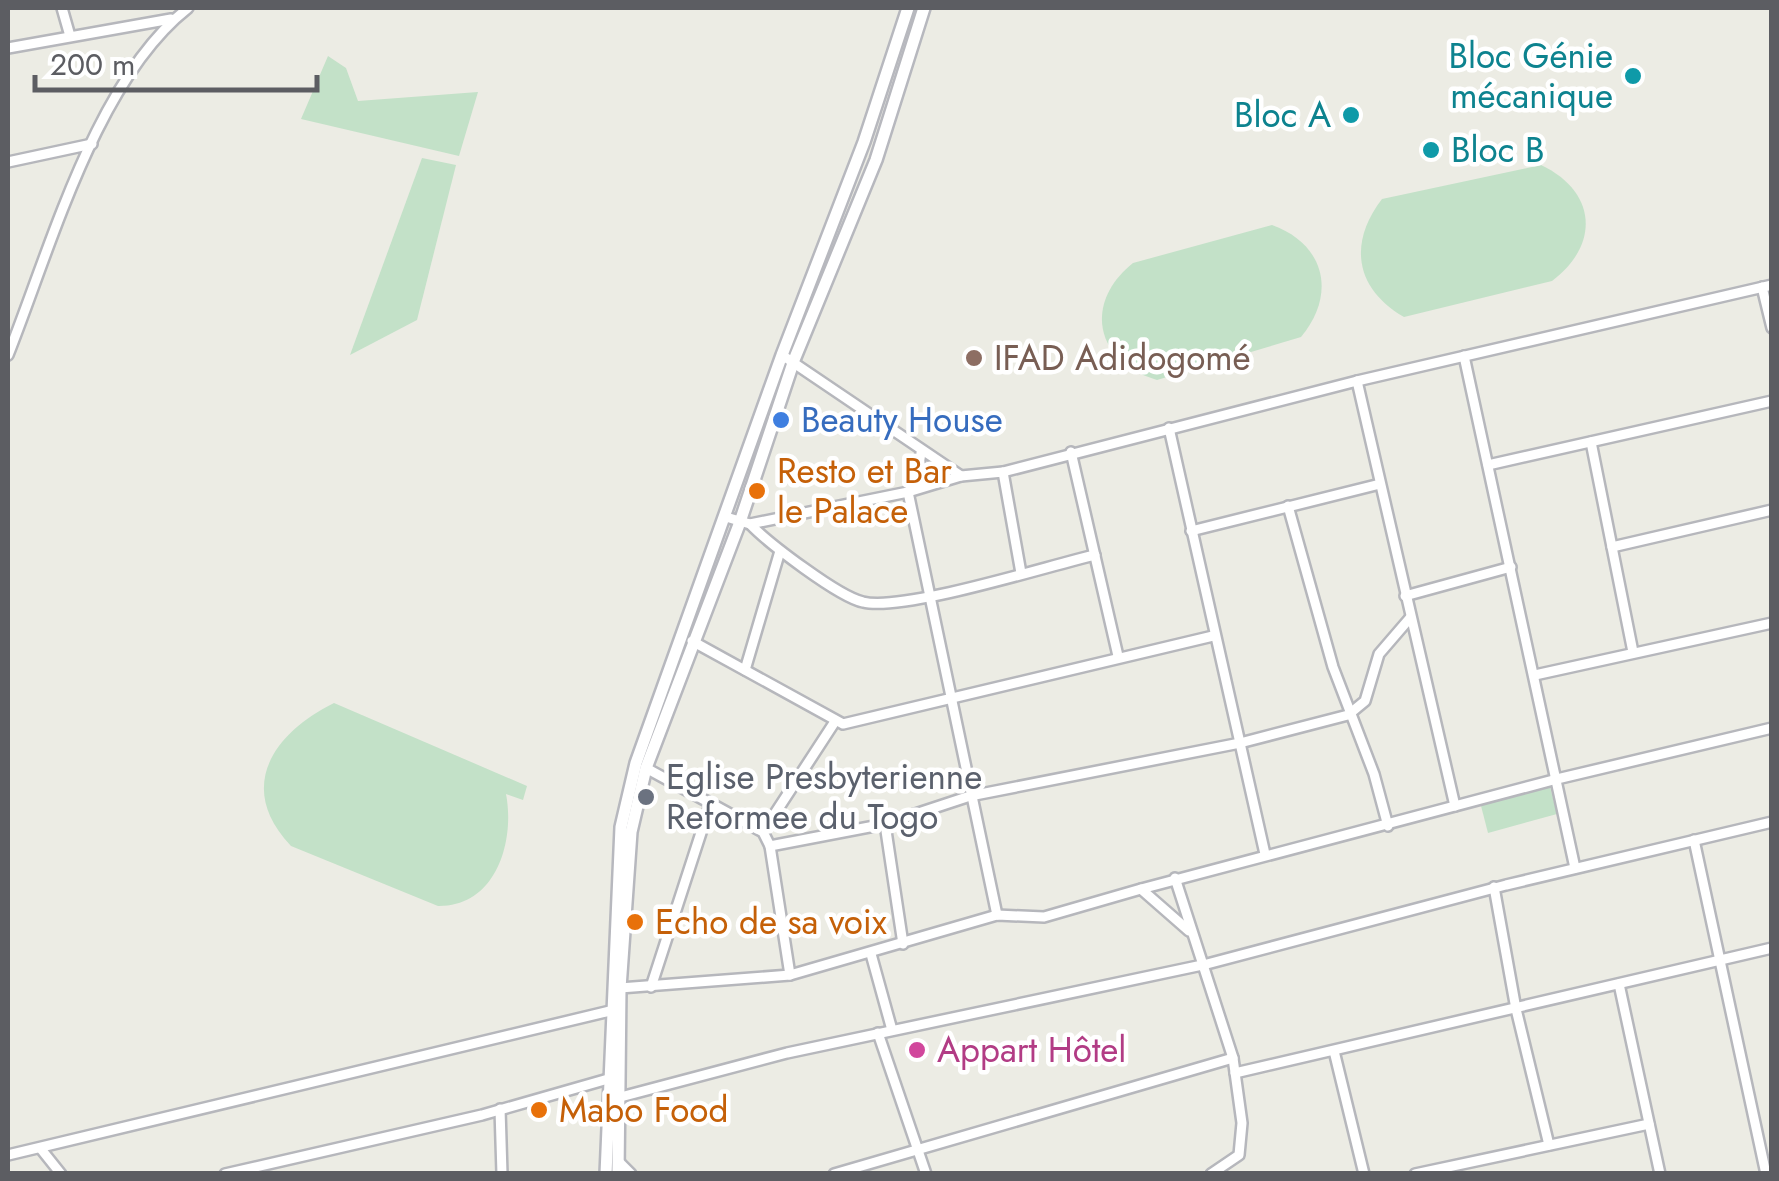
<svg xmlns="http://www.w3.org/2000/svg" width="1779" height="1181" viewBox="0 0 1779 1181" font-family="Jost,sans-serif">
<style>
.green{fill:#c3e1c8}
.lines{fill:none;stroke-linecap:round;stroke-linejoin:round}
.street-casing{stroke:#b6b7bc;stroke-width:14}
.secondary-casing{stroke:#b7b8be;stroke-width:16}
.street{stroke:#fff;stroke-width:9}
.secondary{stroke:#fff;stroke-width:11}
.culture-dot{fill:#0f9aa8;stroke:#fff;stroke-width:4}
.education-dot{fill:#8d6e63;stroke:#fff;stroke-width:4}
.shop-dot{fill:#3f7fe0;stroke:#fff;stroke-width:4}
.food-dot{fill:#e8710a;stroke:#fff;stroke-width:4}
.worship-dot{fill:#6b7280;stroke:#fff;stroke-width:4}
.hotel-dot{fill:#d1479c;stroke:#fff;stroke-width:4}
.labels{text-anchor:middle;stroke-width:9;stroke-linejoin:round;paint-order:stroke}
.culture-label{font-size:35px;fill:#0d838f;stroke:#fff;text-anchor:end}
.education-label{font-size:35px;fill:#785e54;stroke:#fff;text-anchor:start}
.shop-label{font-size:35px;fill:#366cbe;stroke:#fff;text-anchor:start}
.food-label{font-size:35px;fill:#c56008;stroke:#fff;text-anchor:start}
.worship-label{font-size:35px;fill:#5b616d;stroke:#fff;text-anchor:start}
.hotel-label{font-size:35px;fill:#b23c85;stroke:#fff;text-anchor:start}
</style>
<rect width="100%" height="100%" fill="#ecece4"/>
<g class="green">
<path d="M 328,56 L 346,68 L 358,101 L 478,92 L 459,156 L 301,119 Z"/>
<path d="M 422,158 L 456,165 L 417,320 L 350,355 Z"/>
<path d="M 1541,165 C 1596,191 1601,244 1552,281 L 1404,317 C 1355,289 1348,243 1382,199 Z"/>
<path d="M 1272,225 C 1325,244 1337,294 1301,337 L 1157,380 C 1095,362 1083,303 1133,263 Z"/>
<path d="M 334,703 L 527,786 L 523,800 L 506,794 C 515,840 497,907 438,906 L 291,846 C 236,788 272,734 334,703 Z"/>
<path d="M 1549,783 L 1557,814 L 1488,833 L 1480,802 Z"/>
</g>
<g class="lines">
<g class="street-casing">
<g id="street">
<path d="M 62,8 L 70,36"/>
<path d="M 8,48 L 171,19"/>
<path d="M 8,162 L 92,144"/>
<path d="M 1762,287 L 1772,328"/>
<path d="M 8,355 C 51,247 96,80 188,8"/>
<path d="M 782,355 L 961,476"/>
<path d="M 1464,356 L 1575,868"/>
<path d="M 1357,381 L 1455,806"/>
<path d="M 1169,428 L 1265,854"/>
<path d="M 1591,442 L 1633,652"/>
<path d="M 1071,452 L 1118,656"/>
<path d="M 921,453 L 916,482 L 908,492 L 997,915"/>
<path d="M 1488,465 L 1772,401"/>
<path d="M 1003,472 L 1021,573"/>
<path d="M 1288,506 L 1333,667 L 1374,774 L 1388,826"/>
<path d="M 726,517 L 750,524 L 908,492 L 961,476 L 1003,472 L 1357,381 L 1772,285"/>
<path d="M 750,524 C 768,543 839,597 863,602 C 903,612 1047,566 1095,555"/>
<path d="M 1191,531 L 1380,484"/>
<path d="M 1612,547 L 1772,510"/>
<path d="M 1405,596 L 1511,567"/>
<path d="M 692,641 L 843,724 L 1213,636"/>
<path d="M 745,670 L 780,551"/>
<path d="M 1535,675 L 1772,623"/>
<path d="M 646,768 L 763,832 L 770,846 L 885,824 L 970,796 L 1240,743 L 1348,715 L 1365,701 L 1379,654 L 1410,618"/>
<path d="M 885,824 L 903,944"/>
<path d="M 763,832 L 834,723"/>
<path d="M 1694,840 L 1766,1174"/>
<path d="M 770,846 L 790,975"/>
<path d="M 1175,878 L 1233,1058 L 1242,1123 L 1239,1155 L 1211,1174"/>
<path d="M 1494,887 L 1516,1009 L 1549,1145"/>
<path d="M 1141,889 L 1557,779 L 1772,728"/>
<path d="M 871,954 L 892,1030"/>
<path d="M 1619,984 L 1660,1174"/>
<path d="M 651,987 L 710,805"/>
<path d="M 620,988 L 790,975 L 997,915 L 1044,917 L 1141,889 L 1189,931"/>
<path d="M 878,1033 L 926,1174"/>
<path d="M 1334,1051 L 1364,1174"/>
<path d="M 1235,1073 L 1772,948"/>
<path d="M 613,1099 L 787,1053 L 1207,964 L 1506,885 L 1772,822"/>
<path d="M 500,1109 L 502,1174"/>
<path d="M 41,1149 L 61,1174"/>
<path d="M 8,1155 L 610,1011"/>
<path d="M 619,1162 L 631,1174"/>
<path d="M 225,1174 L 482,1115 L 608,1079"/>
<path d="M 834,1174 L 1233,1058"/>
<path d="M 1415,1174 L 1649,1124"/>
</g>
</g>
<g class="secondary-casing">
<g id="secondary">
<path d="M 606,1174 L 621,827 L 636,763 L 782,355 L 864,142 L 908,8"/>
<path d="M 618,1174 L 620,988 L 631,832 L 646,768 L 740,522 L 794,360 L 876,160 L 924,8"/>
</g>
</g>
<use href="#street" class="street"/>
<use href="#secondary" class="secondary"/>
</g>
<g class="culture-dot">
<circle cx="1633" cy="76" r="10"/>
<circle cx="1351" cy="115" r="10"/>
<circle cx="1431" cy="150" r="10"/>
</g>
<circle class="education-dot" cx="974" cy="358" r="10"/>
<circle class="shop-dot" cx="781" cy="420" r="10"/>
<g class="food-dot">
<circle cx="757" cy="491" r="10"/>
<circle cx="635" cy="922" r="10"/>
<circle cx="539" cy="1110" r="10"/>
</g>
<circle class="worship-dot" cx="646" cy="797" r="10"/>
<circle class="hotel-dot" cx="917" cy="1050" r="10"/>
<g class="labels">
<g class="culture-label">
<text x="1613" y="68">Bloc Génie<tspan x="1613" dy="40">mécanique</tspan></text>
<text x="1331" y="127">Bloc A</text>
<text x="1451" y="162" text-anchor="start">Bloc B</text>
</g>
<g class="education-label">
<text x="994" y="370">IFAD Adidogomé</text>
</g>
<g class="shop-label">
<text x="801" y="432">Beauty House</text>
</g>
<g class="food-label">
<text x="777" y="483">Resto et Bar<tspan x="777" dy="40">le Palace</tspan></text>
<text x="655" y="934">Echo de sa voix</text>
<text x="559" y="1122">Mabo Food</text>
</g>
<g class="worship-label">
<text x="666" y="789">Eglise Presbyterienne<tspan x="666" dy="40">Reformee du Togo</tspan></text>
</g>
<g class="hotel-label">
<text x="937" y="1062">Appart Hôtel</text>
</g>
</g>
<rect width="1779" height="1181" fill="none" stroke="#5c5d62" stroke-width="20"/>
<path d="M35 75v15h282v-15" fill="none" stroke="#5c5d62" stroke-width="5"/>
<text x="50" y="75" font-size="30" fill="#5c5d62" stroke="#ffffff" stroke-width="8" paint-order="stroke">200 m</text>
</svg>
